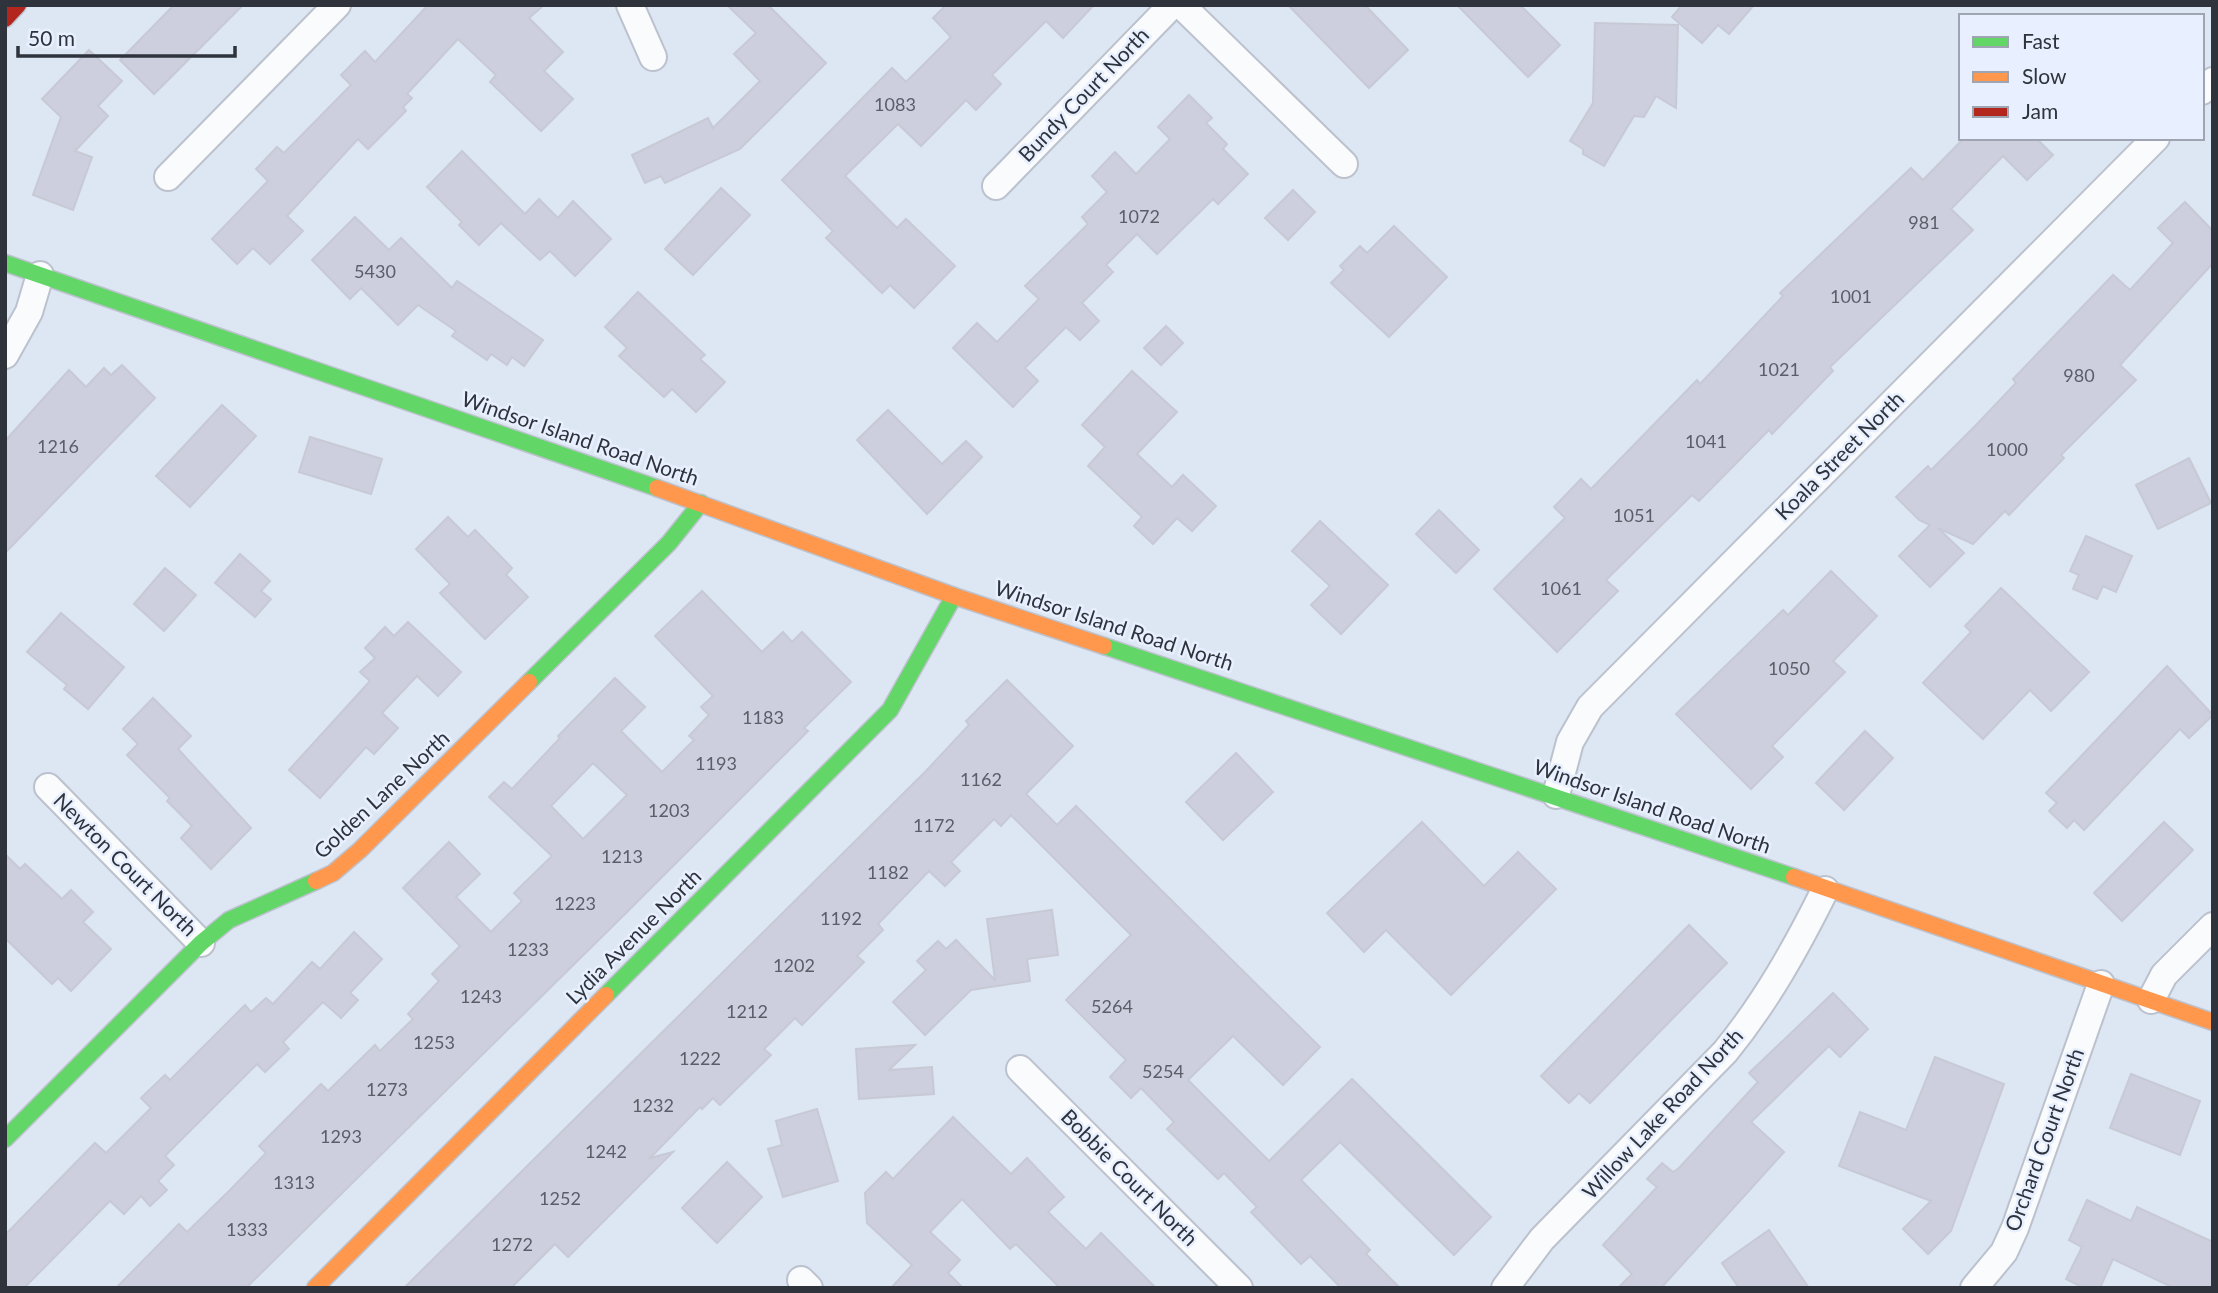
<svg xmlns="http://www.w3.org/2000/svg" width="2218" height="1293" viewBox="0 0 2218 1293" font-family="Lato,sans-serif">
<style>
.building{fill:#cdcfde;stroke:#c7cad5;stroke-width:2;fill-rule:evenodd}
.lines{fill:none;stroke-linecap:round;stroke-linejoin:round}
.street-casing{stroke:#bcc2cd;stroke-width:30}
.fast-casing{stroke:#bcc2cd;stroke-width:19}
.slow-casing{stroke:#bcc2cd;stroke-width:19}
.jam-casing{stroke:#bcc2cd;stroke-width:19}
.street{stroke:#fafbfd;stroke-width:26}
.fast{stroke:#63d668;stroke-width:16}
.slow{stroke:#ff974d;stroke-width:16}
.jam{stroke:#b3261e;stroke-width:16}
.labels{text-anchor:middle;stroke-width:5;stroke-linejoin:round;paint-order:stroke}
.number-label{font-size:18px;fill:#595e68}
.street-label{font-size:21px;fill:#2e333c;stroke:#e8f0ff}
</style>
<rect width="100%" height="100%" fill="#dde6f3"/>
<g class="building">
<path d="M 174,5 L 243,5 L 154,94 L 120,60 Z"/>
<path d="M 428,5 L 544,5 L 529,18 L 563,52 L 544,71 L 573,99 L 541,131 L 490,82 L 496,75 L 458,39 L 407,94 L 412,98 L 403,107 L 406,111 L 368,149 L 358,139 L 287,216 L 303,231 L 270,264 L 253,248 L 237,264 L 212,239 L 268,181 L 256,169 L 277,147 L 284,153 L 351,85 L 341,75 L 365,51 L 375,62 Z"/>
<path d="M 727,5 L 768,5 L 826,63 L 740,149 L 665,183 L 661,176 L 645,183 L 632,155 L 708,118 L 713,128 L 760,81 L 734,54 L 756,33 Z"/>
<path d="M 946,5 L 1094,5 L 1063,38 L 1046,21 L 992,75 L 1001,84 L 976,110 L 966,100 L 921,146 L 898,124 L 845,176 L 897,228 L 906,219 L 955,266 L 914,308 L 890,285 L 882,293 L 826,238 L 833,231 L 782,180 L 892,68 L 906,82 L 951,37 L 933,18 Z"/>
<path d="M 1288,5 L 1365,5 L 1408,50 L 1369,88 Z"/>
<path d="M 1457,5 L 1520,5 L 1560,45 L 1528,77 Z"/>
<path d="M 1682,5 L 1754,5 L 1729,34 L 1718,25 L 1702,43 L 1672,17 Z"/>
<path d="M 1595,23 L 1678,25 L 1676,108 L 1656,96 L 1644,117 L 1634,116 L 1604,166 L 1583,154 L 1583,149 L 1570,141 L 1593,103 Z"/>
<path d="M 89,50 L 122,81 L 98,106 L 108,116 L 75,151 L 92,157 L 73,210 L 33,195 L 61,117 L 42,99 Z"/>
<path d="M 1189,95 L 1212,118 L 1206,123 L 1227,144 L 1223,149 L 1248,174 L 1218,204 L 1213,199 L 1157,254 L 1137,234 L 1106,265 L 1113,272 L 1082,303 L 1099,321 L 1080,340 L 1066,327 L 1025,368 L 1038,381 L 1013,407 L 953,348 L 977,323 L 997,342 L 1039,299 L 1025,286 L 1088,224 L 1082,217 L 1107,192 L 1092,176 L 1115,152 L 1136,174 L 1170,139 L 1158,127 Z"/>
<path d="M 1964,138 L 2036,138 L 2053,155 L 2027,180 L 2003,156 L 1951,209 L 1973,230 L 1830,367 L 1833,371 L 1772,434 L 1769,430 L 1699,501 L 1692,495 L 1606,580 L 1618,591 L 1557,652 L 1494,589 L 1565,518 L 1554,507 L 1581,479 L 1591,489 L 1697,380 L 1700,384 L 1783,296 L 1780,293 L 1911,168 L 1923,180 Z"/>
<path d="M 462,151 L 525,214 L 539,199 L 558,218 L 573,201 L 611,239 L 575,276 L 550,251 L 540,260 L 501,223 L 479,245 L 459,225 L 462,222 L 427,187 Z"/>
<path d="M 721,188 L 750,215 L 693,275 L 665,249 Z"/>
<path d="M 1293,190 L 1315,212 L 1288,240 L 1265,218 Z"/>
<path d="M 2185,202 L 2213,231 L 2213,263 L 2120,365 L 2136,380 L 2061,455 L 2064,458 L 2009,515 L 2005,511 L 1973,544 L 1938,528 L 1964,553 L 1930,587 L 1899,556 L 1930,525 L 1919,520 L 1896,497 L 1928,466 L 1931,470 L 1977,424 L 2016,383 L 2013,379 L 2113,275 L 2130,290 L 2173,243 L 2158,228 Z"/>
<path d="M 355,217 L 389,250 L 401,238 L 452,288 L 457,281 L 543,340 L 524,366 L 512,357 L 507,365 L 491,354 L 487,360 L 452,336 L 456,331 L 418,305 L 398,325 L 361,288 L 350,299 L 312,260 Z"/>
<path d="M 1394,226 L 1447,277 L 1389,337 L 1331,283 L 1344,270 L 1340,266 L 1360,246 L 1367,253 Z"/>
<path d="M 638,292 L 705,355 L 700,359 L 725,382 L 696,412 L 672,389 L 664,397 L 619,356 L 627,348 L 605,327 Z"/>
<path d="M 1166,326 L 1183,343 L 1161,365 L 1144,348 Z"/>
<path d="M 122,365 L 155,398 L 5,553 L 5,441 L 69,370 L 86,387 L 104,368 L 111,375 Z"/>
<path d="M 1132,371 L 1177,412 L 1137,454 L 1172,487 L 1183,475 L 1216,506 L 1192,531 L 1177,518 L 1153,544 L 1134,526 L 1142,517 L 1088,466 L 1105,447 L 1082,425 Z"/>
<path d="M 222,405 L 256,436 L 190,507 L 156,476 Z"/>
<path d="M 888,410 L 942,464 L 966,441 L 982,457 L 927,514 L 857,440 Z"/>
<path d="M 310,437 L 382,459 L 371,494 L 299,472 Z"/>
<path d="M 2189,458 L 2211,503 L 2158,529 L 2136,485 Z"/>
<path d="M 1439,510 L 1479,550 L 1456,573 L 1416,534 Z"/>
<path d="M 448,517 L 468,537 L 475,530 L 512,568 L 506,575 L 528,597 L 485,639 L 440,593 L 450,584 L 416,549 Z"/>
<path d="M 1320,521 L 1388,585 L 1341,634 L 1311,605 L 1330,586 L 1292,551 Z"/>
<path d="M 2086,536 L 2132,556 L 2116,592 L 2103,586 L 2097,599 L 2073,589 L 2079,575 L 2070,571 Z"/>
<path d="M 240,554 L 270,581 L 261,591 L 271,599 L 255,617 L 215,583 Z"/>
<path d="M 165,568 L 196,595 L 164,631 L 134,604 Z"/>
<path d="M 1831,571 L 1877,616 L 1833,661 L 1845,672 L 1772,746 L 1783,757 L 1751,789 L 1676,714 L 1783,610 L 1788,615 Z"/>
<path d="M 2001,588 L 2089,672 L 2051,711 L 2030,690 L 1983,739 L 1923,683 L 1971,632 L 1965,626 Z"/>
<path d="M 702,591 L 762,652 L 783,632 L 792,642 L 802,632 L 851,682 L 804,728 L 808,731 L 627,912 L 246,1288 L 116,1288 L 179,1224 L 187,1232 L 229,1191 L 266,1153 L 259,1146 L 321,1084 L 328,1091 L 375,1045 L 380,1051 L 413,1019 L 408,1014 L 439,981 L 432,974 L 460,946 L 403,888 L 449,842 L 480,874 L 456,897 L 491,932 L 522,901 L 514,893 L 552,856 L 489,797 L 504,782 L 512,789 L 560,738 L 558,736 L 615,678 L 645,707 L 621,731 L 662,772 L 694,740 L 689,736 L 709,715 L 701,707 L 713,696 L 655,636 ZM 593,763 L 627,795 L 583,839 L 551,806 Z"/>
<path d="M 61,613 L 124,667 L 88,709 L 64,689 L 67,685 L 27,652 Z"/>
<path d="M 408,622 L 461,672 L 438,696 L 417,676 L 382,713 L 398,728 L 374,754 L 366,747 L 320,798 L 289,770 L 370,681 L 360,672 L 375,658 L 365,648 L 385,627 L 394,636 Z"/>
<path d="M 2167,666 L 2213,715 L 2189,738 L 2180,729 L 2084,830 L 2074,820 L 2067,828 L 2049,811 L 2057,803 L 2046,793 Z"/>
<path d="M 1007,680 L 1073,746 L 1026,794 L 1057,825 L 1076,806 L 1320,1047 L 1283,1085 L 1233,1036 L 1188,1080 L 1269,1161 L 1352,1079 L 1491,1217 L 1454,1255 L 1340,1142 L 1301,1180 L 1370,1250 L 1366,1254 L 1400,1288 L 1341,1288 L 1310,1256 L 1301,1264 L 1251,1212 L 1257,1207 L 1224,1173 L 1218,1179 L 1167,1129 L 1174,1122 L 1141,1088 L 1131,1098 L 1110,1077 L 1126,1060 L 1066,1000 L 1131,935 L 1011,815 L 1001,826 L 994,819 L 951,862 L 960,871 L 945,886 L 929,871 L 878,924 L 883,930 L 857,956 L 864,962 L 802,1025 L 795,1018 L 764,1049 L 771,1055 L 720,1105 L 713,1098 L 702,1109 L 700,1107 L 650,1158 L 673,1152 L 568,1257 L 555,1244 L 511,1288 L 404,1288 L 925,772 L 969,725 L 966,721 Z"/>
<path d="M 153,698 L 191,736 L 178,749 L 251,828 L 211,869 L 181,838 L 192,826 L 167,801 L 170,798 L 127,755 L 138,744 L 123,729 Z"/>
<path d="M 1865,731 L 1893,758 L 1844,810 L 1816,783 Z"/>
<path d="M 1236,753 L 1273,792 L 1223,840 L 1186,802 Z"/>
<path d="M 1422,822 L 1484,886 L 1518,852 L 1556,889 L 1451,995 L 1386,930 L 1364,952 L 1327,913 Z"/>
<path d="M 2164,822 L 2193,850 L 2122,921 L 2094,893 Z"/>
<path d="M 5,854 L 20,869 L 25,864 L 62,899 L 71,890 L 93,912 L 83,922 L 111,949 L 71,991 L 58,978 L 52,984 L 5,938 Z"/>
<path d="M 1052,910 L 1058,955 L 1027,959 L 1030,981 L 971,990 L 925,1035 L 893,1002 L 926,970 L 917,961 L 938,941 L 946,949 L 956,940 L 995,980 L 987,919 Z"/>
<path d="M 1689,925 L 1727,963 L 1590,1103 L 1579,1093 L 1569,1103 L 1541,1076 Z"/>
<path d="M 354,932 L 382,959 L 350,993 L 358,1000 L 341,1018 L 323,1002 L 283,1042 L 289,1049 L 265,1072 L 257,1064 L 165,1156 L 174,1165 L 158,1181 L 167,1190 L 150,1206 L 141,1196 L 124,1214 L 110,1201 L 24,1288 L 5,1288 L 5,1235 L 95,1143 L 106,1153 L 151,1108 L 141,1098 L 165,1075 L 170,1080 L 245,1005 L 251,1012 L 266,998 L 273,1004 L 312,962 L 320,969 Z"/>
<path d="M 1833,993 L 1868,1029 L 1840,1057 L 1829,1046 L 1751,1122 L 1784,1152 L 1661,1288 L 1618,1288 L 1632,1274 L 1603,1245 L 1657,1187 L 1647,1179 L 1662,1163 L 1673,1172 L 1679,1168 L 1758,1082 L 1749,1073 Z"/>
<path d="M 915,1045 L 889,1070 L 932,1067 L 934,1094 L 859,1099 L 856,1049 Z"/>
<path d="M 1935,1057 L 2004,1084 L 1951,1231 L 1928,1254 L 1903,1229 L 1931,1201 L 1839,1166 L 1860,1112 L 1906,1130 Z"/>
<path d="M 2131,1074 L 2200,1101 L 2180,1155 L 2110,1128 Z"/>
<path d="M 817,1109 L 838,1181 L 783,1197 L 768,1149 L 782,1145 L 776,1121 Z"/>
<path d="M 953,1117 L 1011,1174 L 1027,1158 L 1064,1197 L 1048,1212 L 1086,1249 L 1101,1233 L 1156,1288 L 1060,1288 L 1016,1244 L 1010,1249 L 962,1199 L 930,1232 L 960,1260 L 948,1273 L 963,1288 L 891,1288 L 912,1265 L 867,1223 L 865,1193 L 886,1172 L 893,1179 Z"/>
<path d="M 727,1162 L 762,1197 L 717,1243 L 682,1208 Z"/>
<path d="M 2087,1200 L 2131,1221 L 2137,1207 L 2213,1242 L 2213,1288 L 2174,1288 L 2113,1259 L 2100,1288 L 2084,1288 L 2066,1279 L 2082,1247 L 2069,1240 Z"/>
<path d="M 1769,1230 L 1809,1288 L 1739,1288 L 1722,1263 Z"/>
</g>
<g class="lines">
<g class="street-casing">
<g id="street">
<path d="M 630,5 L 653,57"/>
<path d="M 1181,5 L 1344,164"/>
<path d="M 2202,91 L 2213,81"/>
<path d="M 168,177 L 337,5"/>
<path d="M 996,186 L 1172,5"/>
<path d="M 5,355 L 29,312 L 40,275"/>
<path d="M 48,787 L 201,943"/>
<path d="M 1556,795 L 1570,742 L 1590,707 L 2156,138"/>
<path d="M 2151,1000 L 2164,975 L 2213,926"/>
<path d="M 1020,1069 L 1239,1288"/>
<path d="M 801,1280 L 809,1288"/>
<path d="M 1505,1288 L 1542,1239 L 1725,1052 C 1766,1002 1796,948 1825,890"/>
<path d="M 1974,1288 L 2004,1252 L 2015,1228 L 2101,984"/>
</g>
</g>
<g class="fast-casing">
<g id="fast">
<path d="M 5,263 L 657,488"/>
<path d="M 1104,646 L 1794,877"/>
<path d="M 529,682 L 669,543 L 701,503"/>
<path d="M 606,995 L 890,710 L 954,596"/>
<path d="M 5,1139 L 201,943 L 229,920 L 316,881"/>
</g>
</g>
<g class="slow-casing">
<g id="slow">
<path d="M 657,488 L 954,596 L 1104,646"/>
<path d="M 1794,877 L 2213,1022"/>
<path d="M 316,881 L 333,873 L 360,850 L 529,682"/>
<path d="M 315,1288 L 606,995"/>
</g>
</g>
<g class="jam-casing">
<path id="jam" d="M 5,19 L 18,5"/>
</g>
<use href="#street" class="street"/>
<use href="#fast" class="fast"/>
<use href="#slow" class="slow"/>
<use href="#jam" class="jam"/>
</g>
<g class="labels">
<g class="number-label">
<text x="895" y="111">1083</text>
<text x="1139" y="223">1072</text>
<text x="1924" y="229">981</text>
<text x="375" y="278">5430</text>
<text x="1851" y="303">1001</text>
<text x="1779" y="376">1021</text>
<text x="2079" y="382">980</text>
<text x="1706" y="448">1041</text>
<text x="58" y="453">1216</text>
<text x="2007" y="456">1000</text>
<text x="1634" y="522">1051</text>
<text x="1561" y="595">1061</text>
<text x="1789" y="675">1050</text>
<text x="763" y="724">1183</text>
<text x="716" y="770">1193</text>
<text x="981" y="786">1162</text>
<text x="669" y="817">1203</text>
<text x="934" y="832">1172</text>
<text x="622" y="863">1213</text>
<text x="888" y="879">1182</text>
<text x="575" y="910">1223</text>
<text x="841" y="925">1192</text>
<text x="528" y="956">1233</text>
<text x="794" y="972">1202</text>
<text x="481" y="1003">1243</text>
<text x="1112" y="1013">5264</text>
<text x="747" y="1018">1212</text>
<text x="434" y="1049">1253</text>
<text x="700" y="1065">1222</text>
<text x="1163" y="1078">5254</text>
<text x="387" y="1096">1273</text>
<text x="653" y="1112">1232</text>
<text x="341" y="1143">1293</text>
<text x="606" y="1158">1242</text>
<text x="294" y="1189">1313</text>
<text x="560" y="1205">1252</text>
<text x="247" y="1236">1333</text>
<text x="512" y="1251">1272</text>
</g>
<g class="street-label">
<text transform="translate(1084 95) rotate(-46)" y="7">Bundy Court North</text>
<text transform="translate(580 439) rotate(19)" y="7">Windsor Island Road North</text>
<text transform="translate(1840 456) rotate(-45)" y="7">Koala Street North</text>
<text transform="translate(1114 626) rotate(18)" y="7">Windsor Island Road North</text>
<text transform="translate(382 795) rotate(-43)" y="7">Golden Lane North</text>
<text transform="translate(1652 807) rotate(19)" y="7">Windsor Island Road North</text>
<text transform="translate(125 865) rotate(45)" y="7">Newton Court North</text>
<text transform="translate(634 937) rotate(-45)" y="7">Lydia Avenue North</text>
<text transform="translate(1663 1114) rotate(-47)" y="7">Willow Lake Road North</text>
<text transform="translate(2045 1140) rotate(-70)" y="7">Orchard Court North</text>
<text transform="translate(1129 1178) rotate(45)" y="7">Bobbie Court North</text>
</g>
</g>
<rect width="2218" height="1293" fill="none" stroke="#2e333c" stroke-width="14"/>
<rect x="1959" y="14" width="245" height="126" fill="#e8f0ff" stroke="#9ea4b1" stroke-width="2"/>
<rect x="1973" y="37" width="35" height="10" fill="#63d668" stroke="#9ea4b1" stroke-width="2"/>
<text x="2022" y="49" font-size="21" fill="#2e333c">Fast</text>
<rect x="1973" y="72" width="35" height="10" fill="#ff974d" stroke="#9ea4b1" stroke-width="2"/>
<text x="2022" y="84" font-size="21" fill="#2e333c">Slow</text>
<rect x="1973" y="107" width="35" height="10" fill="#b3261e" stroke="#9ea4b1" stroke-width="2"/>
<text x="2022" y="119" font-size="21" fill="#2e333c">Jam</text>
<path d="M18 46v10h217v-10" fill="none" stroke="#2e333c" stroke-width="3.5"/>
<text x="28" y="46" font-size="21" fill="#2e333c" stroke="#e8f0ff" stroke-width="5" paint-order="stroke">50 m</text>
</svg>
